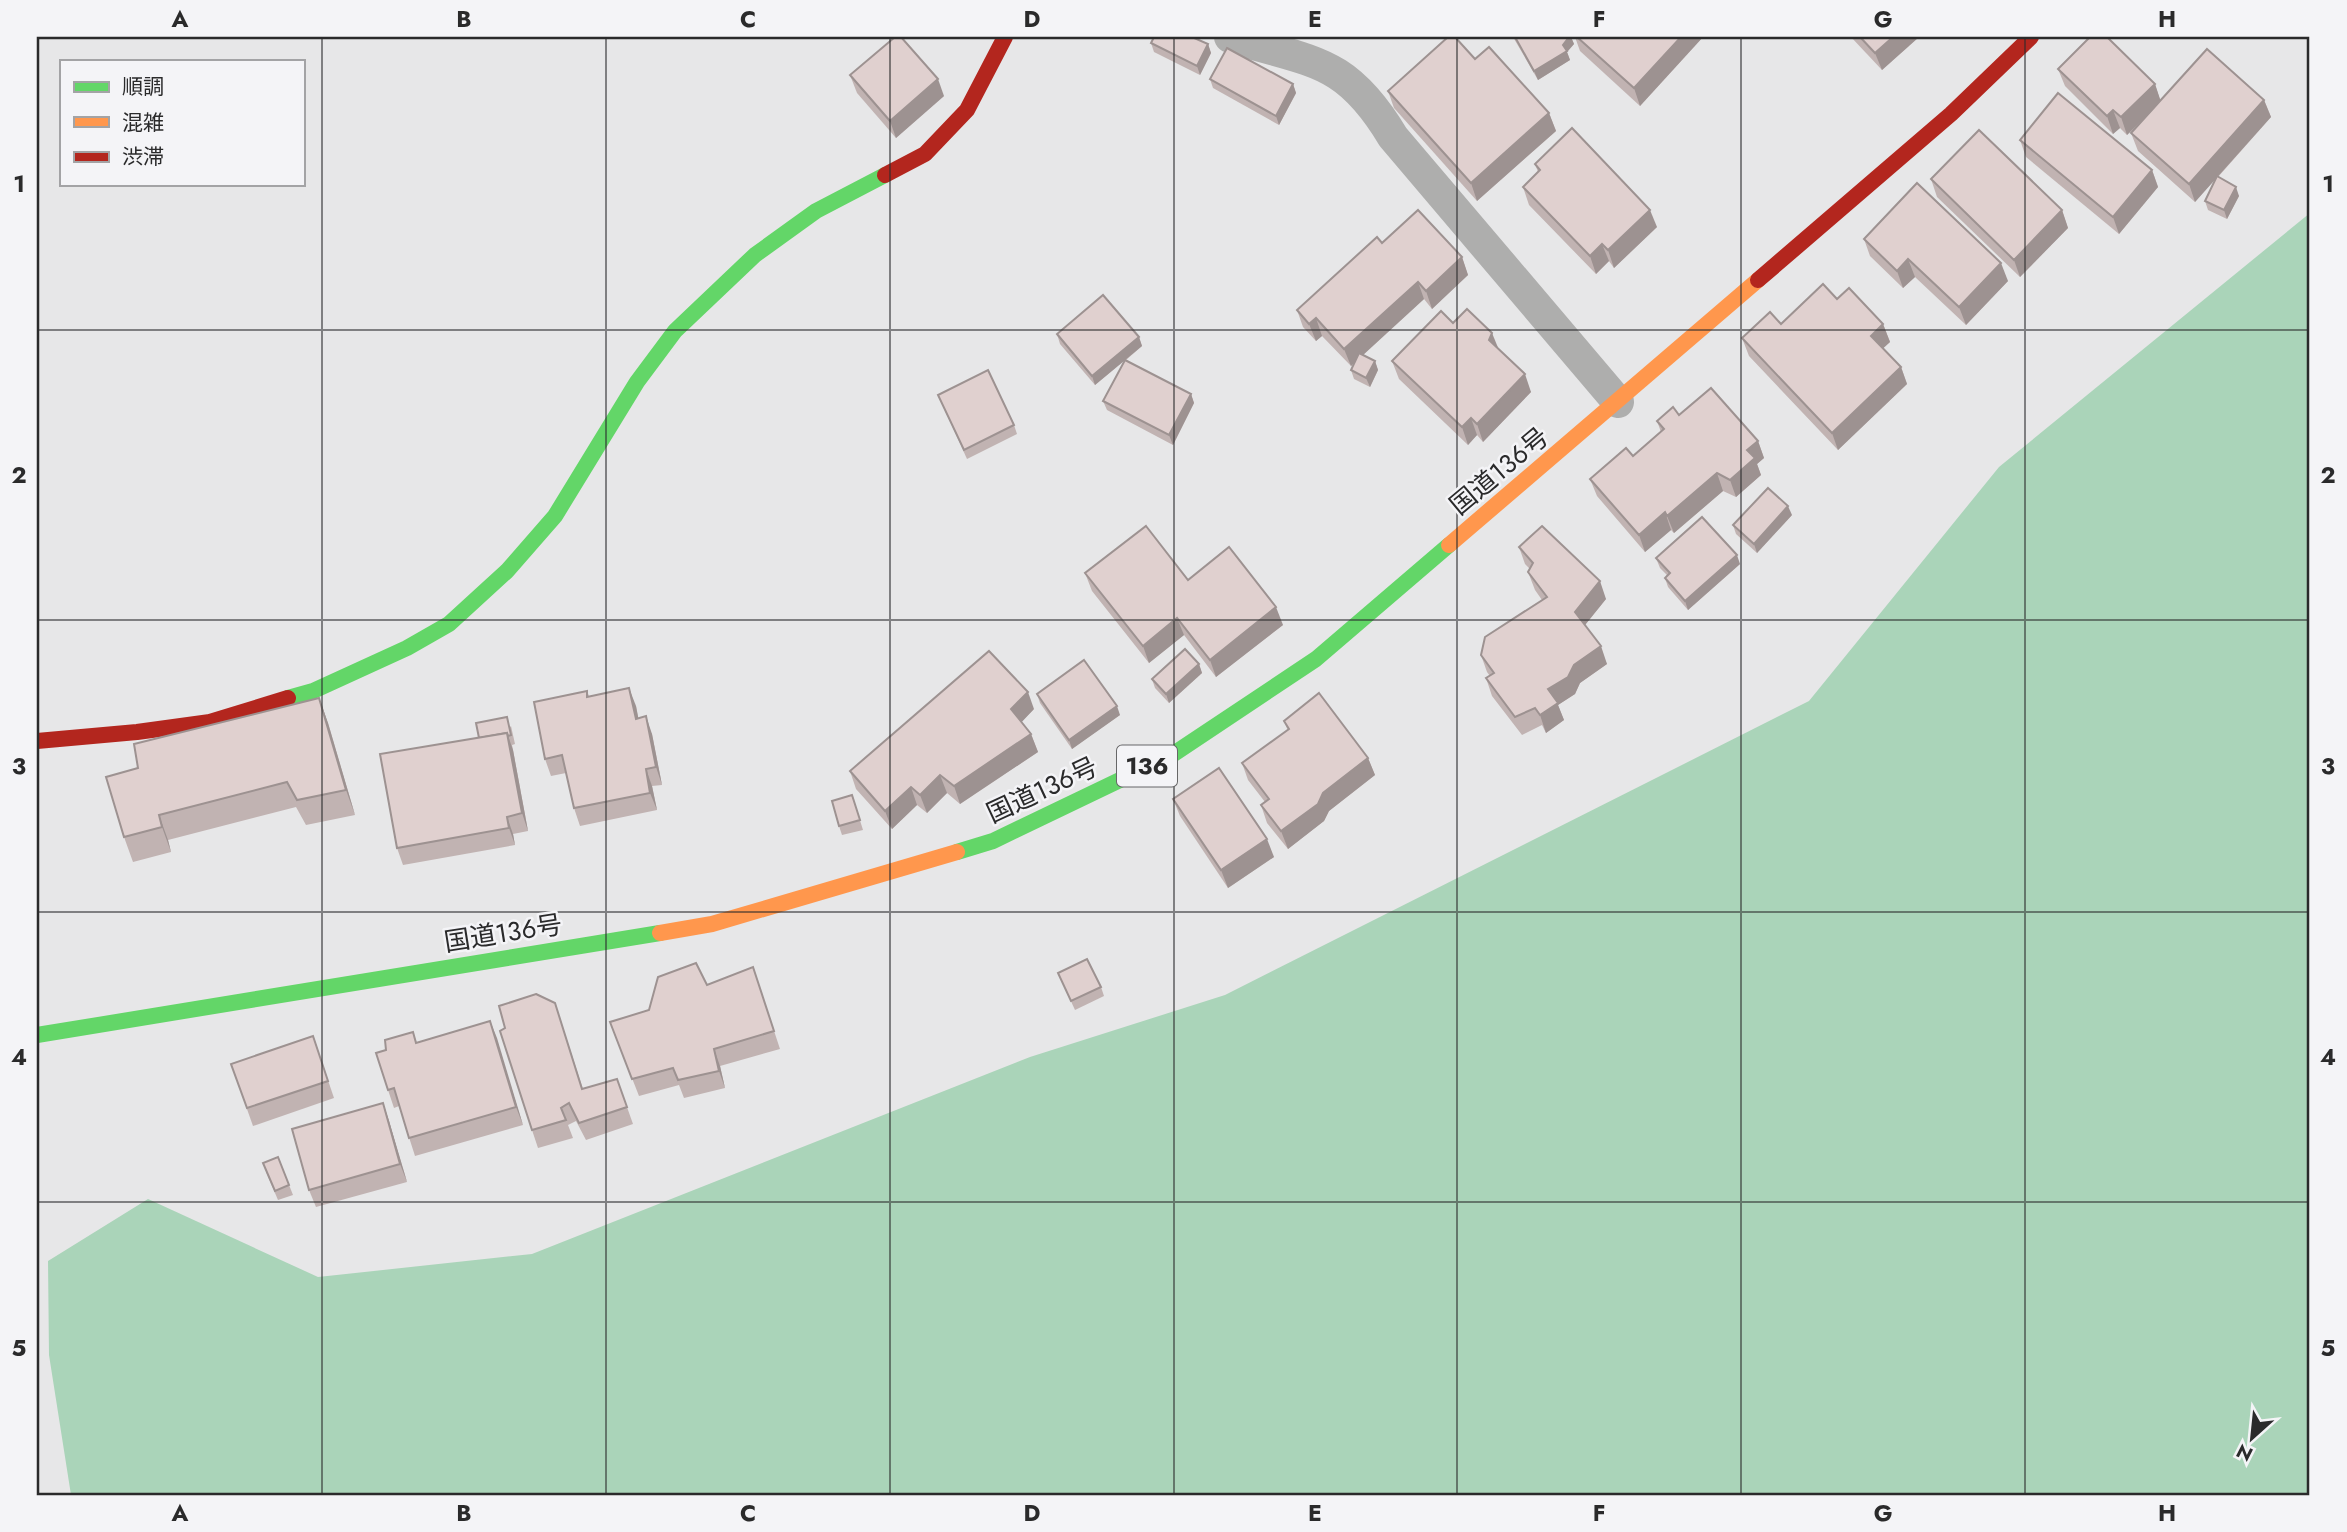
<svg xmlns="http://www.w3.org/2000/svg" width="2347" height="1532" viewBox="0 0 2347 1532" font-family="Jost,'Noto Sans JP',sans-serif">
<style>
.forest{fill:#aad4b9}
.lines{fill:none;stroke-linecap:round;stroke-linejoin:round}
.lane{stroke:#aeaead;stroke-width:32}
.fast{stroke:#63d668;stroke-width:16}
.slow{stroke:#ff974d;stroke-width:16}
.jam{stroke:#b3261e;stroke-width:16}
.wall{fill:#c1b3b2}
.shaded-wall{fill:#9d9291}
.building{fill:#e0d0cf;stroke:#9d9291;stroke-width:2}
.grid{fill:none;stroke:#2a2a2b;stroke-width:2;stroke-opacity:0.55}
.labels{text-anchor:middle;stroke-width:5;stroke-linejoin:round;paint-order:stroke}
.shield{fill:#f4f4f7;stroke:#676768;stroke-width:2}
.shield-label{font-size:24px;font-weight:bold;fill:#2a2a2b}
.street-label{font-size:26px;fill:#2a2a2b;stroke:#f4f4f7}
.neatline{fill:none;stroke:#2a2a2b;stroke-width:2.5}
.grid-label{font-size:23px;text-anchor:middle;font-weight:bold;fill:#2a2a2b}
</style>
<rect width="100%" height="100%" fill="#e7e7e8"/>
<path class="forest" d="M 2310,213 L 2310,1495 L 71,1495 L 49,1355 L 48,1261 L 148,1199 L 318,1277 L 532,1254 L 1030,1057 L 1225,995 L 1809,701 L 1999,467 Z"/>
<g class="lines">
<path class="lane" d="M 1230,37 C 1312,63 1345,57 1393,137 L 1618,402"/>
<g class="fast">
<path d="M 288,698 L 313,691 L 407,648 L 449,624 L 507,571 L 555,516 L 637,382 L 675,331 L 755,255 L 816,211 L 885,175"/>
<path d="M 957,852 L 993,841 L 1172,755 L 1316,659 L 1449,545"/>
<path d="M 37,1035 L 660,933"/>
</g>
<g class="slow">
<path d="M 1449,545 L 1758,280"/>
<path d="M 660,933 L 712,924 L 957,852"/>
</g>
<g class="jam">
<path d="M 885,175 L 925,154 L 967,110 L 1005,37"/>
<path d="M 1758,280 L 1951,114 L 2031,37"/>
<path d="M 37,741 L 137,732 L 210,722 L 288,698"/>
</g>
</g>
<g class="wall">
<path d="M 1513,37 L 1571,37 L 1574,44 L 1567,52 L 1570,60 L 1538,80 Z"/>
<path d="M 1575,37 L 1703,37 L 1640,106 L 1580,51 Z"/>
<path d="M 1851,37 L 1919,37 L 1882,70 Z"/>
<path d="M 1151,43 L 1208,44 L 1211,53 L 1200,75 L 1154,52 Z"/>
<path d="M 2058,69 L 2155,84 L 2160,100 L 2264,100 L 2271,117 L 2218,177 L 2239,196 L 2227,219 L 2208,210 L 2205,201 L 2216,178 L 2195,202 L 2138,151 L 2131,133 L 2150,112 L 2127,135 L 2120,128 L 2113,134 L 2065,86 Z"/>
<path d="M 850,75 L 944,96 L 896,138 L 857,93 Z"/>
<path d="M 1210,79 L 1293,84 L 1296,93 L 1279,125 L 1213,88 Z"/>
<path d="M 1388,91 L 1549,113 L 1556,131 L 1477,201 L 1394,108 Z"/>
<path d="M 2020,140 L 2152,170 L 2158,187 L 2119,234 L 2026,157 Z"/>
<path d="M 1535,164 L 1657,227 L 1614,268 L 1609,261 L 1596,274 L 1529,205 L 1523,187 L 1538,172 Z"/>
<path d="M 1931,179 L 2062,210 L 2068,228 L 2020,277 L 1937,197 Z"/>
<path d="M 1864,239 L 2008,281 L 1966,325 L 1915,277 L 1903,288 L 1870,256 Z"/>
<path d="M 1382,243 L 1462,257 L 1468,275 L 1432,309 L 1424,299 L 1363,355 L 1375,361 L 1378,370 L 1370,387 L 1354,379 L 1351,370 L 1354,363 L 1351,366 L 1322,336 L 1316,341 L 1303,327 L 1297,310 Z"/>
<path d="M 1837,299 L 1883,324 L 1890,342 L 1883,348 L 1901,367 L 1907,384 L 1838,450 L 1749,356 L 1742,338 L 1781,324 Z"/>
<path d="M 1453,323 L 1498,349 L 1531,392 L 1483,442 L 1477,435 L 1468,445 L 1399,379 L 1392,361 Z"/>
<path d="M 1057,334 L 1139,337 L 1142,346 L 1126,360 L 1191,394 L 1194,403 L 1173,445 L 1107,410 L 1103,401 L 1125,360 L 1095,385 L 1060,344 Z"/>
<path d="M 938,395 L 1014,425 L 1017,434 L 967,459 Z"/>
<path d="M 1679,415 L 1758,441 L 1764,458 L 1757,464 L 1761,475 L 1736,497 L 1723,491 L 1674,533 L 1671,530 L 1645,552 L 1597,496 L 1590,479 L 1633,456 L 1661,432 L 1657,421 Z"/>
<path d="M 1792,515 L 1757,553 L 1736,534 L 1733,525 Z"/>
<path d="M 1519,547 L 1606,599 L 1585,625 L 1607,664 L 1580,683 L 1575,694 L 1558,705 L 1564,720 L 1546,733 L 1542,725 L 1522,735 L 1492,696 L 1486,678 L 1490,676 L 1487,672 L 1481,655 L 1542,600 L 1535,590 L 1528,572 L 1530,569 L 1525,564 Z"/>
<path d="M 1656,558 L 1740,564 L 1688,610 L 1668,587 L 1665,578 L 1667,575 L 1660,568 Z"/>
<path d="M 1085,573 L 1188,580 L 1283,625 L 1216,677 L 1184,635 L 1149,663 L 1092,591 Z"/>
<path d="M 1199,664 L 1202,673 L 1169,703 L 1155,688 L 1152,679 Z"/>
<path d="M 587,691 L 589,696 L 636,706 L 638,718 L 652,734 L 662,785 L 652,786 L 657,810 L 580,826 L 574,808 L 566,773 L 551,776 L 545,759 Z"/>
<path d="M 1037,694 L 1120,715 L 1072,749 L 1040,703 Z"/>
<path d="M 319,698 L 328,723 L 355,815 L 306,825 L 296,807 L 168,840 L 171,852 L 133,862 L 124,837 L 138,768 Z"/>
<path d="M 1034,709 L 1021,722 L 1031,734 L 1038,752 L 960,804 L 947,793 L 927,813 L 917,805 L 892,829 L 856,789 L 850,771 Z"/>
<path d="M 1284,721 L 1368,758 L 1375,775 L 1329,811 L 1324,821 L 1288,849 L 1267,823 L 1261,805 L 1265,802 L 1248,780 L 1242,763 L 1288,731 Z"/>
<path d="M 511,726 L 515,744 L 512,745 L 513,750 L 528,831 L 513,834 L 515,845 L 403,865 L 397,848 Z"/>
<path d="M 852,795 L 863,830 L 842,835 L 839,826 Z"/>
<path d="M 1173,799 L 1274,857 L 1228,888 L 1180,816 Z"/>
<path d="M 753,967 L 780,1049 L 720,1066 L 725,1088 L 684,1098 L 679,1085 L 639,1096 L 610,1022 L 649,1010 Z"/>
<path d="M 1058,973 L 1101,987 L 1104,996 L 1075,1010 Z"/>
<path d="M 555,1003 L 583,1089 L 617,1079 L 633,1124 L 586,1140 L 576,1121 L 568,1125 L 573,1138 L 538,1148 L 532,1130 Z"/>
<path d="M 490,1021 L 523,1125 L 415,1156 L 399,1106 L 394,1108 L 388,1090 L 386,1050 L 413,1032 L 417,1043 Z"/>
<path d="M 313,1036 L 334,1098 L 253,1126 L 231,1064 Z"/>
<path d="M 383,1103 L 389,1121 L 407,1182 L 316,1207 L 309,1190 Z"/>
<path d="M 278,1157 L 293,1195 L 278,1200 L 266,1172 Z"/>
</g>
<g class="shaded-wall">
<path d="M 1569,37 L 1571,37 L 1574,44 L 1567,52 L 1570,60 L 1538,80 L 1534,71 L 1563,45 Z"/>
<path d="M 1681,37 L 1703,37 L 1640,106 L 1634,88 Z"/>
<path d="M 1893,37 L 1919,37 L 1882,70 L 1875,53 Z"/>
<path d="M 1208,44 L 1211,53 L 1200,75 L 1197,66 Z"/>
<path d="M 938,79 L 944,96 L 896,138 L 890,121 Z"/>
<path d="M 1293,84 L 1296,93 L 1279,125 L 1276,116 Z"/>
<path d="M 2155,84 L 2161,102 L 2127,135 L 2121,117 Z"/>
<path d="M 2264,100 L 2271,117 L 2195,202 L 2189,184 Z"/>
<path d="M 2113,110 L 2120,128 L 2113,134 L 2107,116 Z"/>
<path d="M 1549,113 L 1556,131 L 1477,201 L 1471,183 Z"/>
<path d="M 2152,170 L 2158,187 L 2119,234 L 2113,217 Z"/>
<path d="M 2236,187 L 2239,196 L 2227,219 L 2224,210 Z"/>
<path d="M 1650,210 L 1657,227 L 1614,268 L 1608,250 Z"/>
<path d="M 2062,210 L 2068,228 L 2020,277 L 2014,260 Z"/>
<path d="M 1602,244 L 1609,261 L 1596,274 L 1590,256 Z"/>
<path d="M 1462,257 L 1468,275 L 1432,309 L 1426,291 Z"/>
<path d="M 1908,259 L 1915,277 L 1903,288 L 1897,271 Z"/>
<path d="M 2001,263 L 2008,281 L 1966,325 L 1959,307 Z"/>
<path d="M 1418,282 L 1424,299 L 1351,366 L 1344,349 Z"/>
<path d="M 1316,318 L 1322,336 L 1316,341 L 1309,324 Z"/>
<path d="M 1883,324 L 1890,342 L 1877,354 L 1871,336 Z"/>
<path d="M 1492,333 L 1499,350 L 1489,340 Z"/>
<path d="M 1139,337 L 1142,346 L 1095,385 L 1092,376 Z"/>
<path d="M 1375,361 L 1378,370 L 1370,387 L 1366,378 Z"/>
<path d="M 1901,367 L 1907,384 L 1838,450 L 1832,433 Z"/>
<path d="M 1525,374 L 1531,392 L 1483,442 L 1477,424 Z"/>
<path d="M 1191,394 L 1194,403 L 1173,445 L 1169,435 Z"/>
<path d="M 1471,418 L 1477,435 L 1468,445 L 1462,427 Z"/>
<path d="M 1758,441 L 1764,458 L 1757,464 L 1761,475 L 1736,497 L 1730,480 L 1747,450 Z"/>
<path d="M 1717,473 L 1723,491 L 1674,533 L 1667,516 Z"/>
<path d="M 1788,506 L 1792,515 L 1757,553 L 1754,544 Z"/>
<path d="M 1665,512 L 1671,530 L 1645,552 L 1639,535 Z"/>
<path d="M 1737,555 L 1740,564 L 1688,610 L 1685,601 Z"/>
<path d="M 1600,581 L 1606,599 L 1581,630 L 1575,612 Z"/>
<path d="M 1276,607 L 1283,625 L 1216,677 L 1210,660 Z"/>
<path d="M 1177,618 L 1184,635 L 1149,663 L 1143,646 Z"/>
<path d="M 1601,646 L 1607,664 L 1580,683 L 1575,694 L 1558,705 L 1564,720 L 1546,733 L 1540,715 L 1548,689 L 1574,665 Z"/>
<path d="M 1199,664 L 1202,673 L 1169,703 L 1166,694 Z"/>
<path d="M 629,688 L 636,706 L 642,737 L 636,719 Z"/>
<path d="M 1028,692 L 1034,709 L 1017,727 L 1011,709 Z"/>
<path d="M 319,698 L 328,723 L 355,815 L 346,790 Z"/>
<path d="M 1117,706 L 1120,715 L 1072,749 L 1069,740 Z"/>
<path d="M 646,716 L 652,734 L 662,785 L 656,767 Z"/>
<path d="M 507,733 L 513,750 L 528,831 L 522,813 Z"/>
<path d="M 1031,734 L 1038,752 L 960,804 L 954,786 Z"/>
<path d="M 1368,758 L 1375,775 L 1329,811 L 1324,821 L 1288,849 L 1281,831 L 1323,793 Z"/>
<path d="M 646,769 L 652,786 L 657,810 L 650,793 Z"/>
<path d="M 940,775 L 947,793 L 927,813 L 920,795 Z"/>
<path d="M 911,787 L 917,805 L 892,829 L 885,811 Z"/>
<path d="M 159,815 L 168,840 L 171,852 L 162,827 Z"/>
<path d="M 507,817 L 513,834 L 515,845 L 509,828 Z"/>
<path d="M 1267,839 L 1274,857 L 1228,888 L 1221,870 Z"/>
<path d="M 490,1021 L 497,1038 L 523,1125 L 516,1107 Z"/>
<path d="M 714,1049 L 720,1066 L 725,1088 L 719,1071 Z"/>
<path d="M 383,1103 L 389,1121 L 407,1182 L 400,1164 Z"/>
</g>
<g class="building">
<path d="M 895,37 L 901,37 L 938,79 L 890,121 L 850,75 Z"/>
<path d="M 1154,37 L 1192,37 L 1208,44 L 1197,66 L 1151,43 Z"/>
<path d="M 1448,37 L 1455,37 L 1475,59 L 1489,47 L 1549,113 L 1471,183 L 1388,91 Z"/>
<path d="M 1515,37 L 1569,37 L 1563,45 L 1567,51 L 1534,71 Z"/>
<path d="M 1577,37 L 1681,37 L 1634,88 Z"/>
<path d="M 1860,37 L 1893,37 L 1875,53 Z"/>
<path d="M 2090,37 L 2107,37 L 2155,84 L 2121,117 L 2113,110 L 2107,116 L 2058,69 Z"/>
<path d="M 1227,48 L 1293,84 L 1276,116 L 1210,79 Z"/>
<path d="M 2207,49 L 2264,100 L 2189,184 L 2131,133 Z"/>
<path d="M 2058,93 L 2152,170 L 2113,217 L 2020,140 Z"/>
<path d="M 1572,128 L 1650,210 L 1608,250 L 1602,244 L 1590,256 L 1523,187 L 1540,170 L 1535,164 Z"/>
<path d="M 1979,130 L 2062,210 L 2014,260 L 1931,179 Z"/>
<path d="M 2217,176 L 2236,187 L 2224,210 L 2205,201 Z"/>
<path d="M 1917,183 L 2001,263 L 1959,307 L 1908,259 L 1897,271 L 1864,239 Z"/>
<path d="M 1418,210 L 1462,257 L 1426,291 L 1418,282 L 1344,349 L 1316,318 L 1309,324 L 1297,310 L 1377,237 L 1382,243 Z"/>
<path d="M 1823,284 L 1837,299 L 1849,288 L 1883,324 L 1871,336 L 1901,367 L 1832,433 L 1742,338 L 1770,312 L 1781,324 Z"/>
<path d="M 1103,295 L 1139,337 L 1092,376 L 1057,334 Z"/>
<path d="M 1467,309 L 1492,333 L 1489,340 L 1525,374 L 1477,424 L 1471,418 L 1462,427 L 1392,361 L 1441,311 L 1453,323 Z"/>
<path d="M 1359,353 L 1375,361 L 1366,378 L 1351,370 Z"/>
<path d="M 1125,360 L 1191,394 L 1169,435 L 1103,401 Z"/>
<path d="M 988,370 L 1014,425 L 964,450 L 938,395 Z"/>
<path d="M 1711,388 L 1758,441 L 1747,450 L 1755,458 L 1730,480 L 1717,473 L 1667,516 L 1665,512 L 1639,535 L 1590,479 L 1626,448 L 1633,456 L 1664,429 L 1657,421 L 1673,407 L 1679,415 Z"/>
<path d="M 1768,488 L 1788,506 L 1754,544 L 1733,525 Z"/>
<path d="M 1702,517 L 1737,555 L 1685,601 L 1665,578 L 1670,573 L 1656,558 Z"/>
<path d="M 1146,526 L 1188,580 L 1229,547 L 1276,607 L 1210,660 L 1177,618 L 1143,646 L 1085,573 Z"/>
<path d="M 1542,526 L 1600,581 L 1575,612 L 1601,646 L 1574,665 L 1568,677 L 1548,689 L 1558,703 L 1540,715 L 1535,708 L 1515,717 L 1486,678 L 1494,673 L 1481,655 L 1485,637 L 1547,597 L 1528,572 L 1533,563 L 1519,547 Z"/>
<path d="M 1185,649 L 1199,664 L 1166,694 L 1152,679 Z"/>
<path d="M 989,651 L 1028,692 L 1011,709 L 1031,734 L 954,786 L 940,775 L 920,795 L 911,787 L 885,811 L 850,771 Z"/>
<path d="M 1084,660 L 1117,706 L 1069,740 L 1037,694 Z"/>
<path d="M 629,688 L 636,719 L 646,716 L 656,767 L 646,769 L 650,793 L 574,808 L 562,755 L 545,759 L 534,702 L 587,691 L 587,697 Z"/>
<path d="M 1319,693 L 1368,758 L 1323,793 L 1318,804 L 1281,831 L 1261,805 L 1269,799 L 1242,763 L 1289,729 L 1284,721 Z"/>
<path d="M 319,698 L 346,790 L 297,800 L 287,782 L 159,815 L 162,827 L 124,837 L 106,777 L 138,768 L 134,744 Z"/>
<path d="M 507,717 L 511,735 L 508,736 L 507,733 L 479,738 L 476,723 Z"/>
<path d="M 507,733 L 522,813 L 507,817 L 509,828 L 397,848 L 380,754 Z"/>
<path d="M 1219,768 L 1267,839 L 1221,870 L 1173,799 Z"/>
<path d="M 852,795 L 860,820 L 839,826 L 832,801 Z"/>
<path d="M 1087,959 L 1101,987 L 1071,1001 L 1058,973 Z"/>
<path d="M 696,963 L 707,985 L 753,967 L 774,1031 L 714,1049 L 719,1071 L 678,1080 L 673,1068 L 632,1079 L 610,1022 L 649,1010 L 658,977 Z"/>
<path d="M 536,994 L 555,1003 L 582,1089 L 617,1079 L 627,1107 L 579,1123 L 569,1103 L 561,1108 L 566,1120 L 532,1130 L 500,1031 L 505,1028 L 499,1006 Z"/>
<path d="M 490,1021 L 516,1107 L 409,1138 L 394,1088 L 388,1090 L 376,1053 L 386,1050 L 385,1040 L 413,1032 L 416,1043 Z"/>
<path d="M 313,1036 L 328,1081 L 247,1108 L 231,1064 Z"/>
<path d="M 383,1103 L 400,1164 L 309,1190 L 292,1129 Z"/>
<path d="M 278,1157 L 289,1185 L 275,1191 L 263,1163 Z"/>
</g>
<path class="grid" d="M 322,37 L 322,1495M 606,37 L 606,1495M 890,37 L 890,1495M 1174,37 L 1174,1495M 1457,37 L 1457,1495M 1741,37 L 1741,1495M 2025,37 L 2025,1495M 37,330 L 2310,330M 37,620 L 2310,620M 37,912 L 2310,912M 37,1202 L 2310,1202"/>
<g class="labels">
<rect class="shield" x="1117" y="745.5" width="60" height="41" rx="5"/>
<g class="shield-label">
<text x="1147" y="774">136</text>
</g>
<g class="street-label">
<text transform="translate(1499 471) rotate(-40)" y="9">国道136号</text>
<text transform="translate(1042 790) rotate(-25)" y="9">国道136号</text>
<text transform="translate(503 933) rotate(-9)" y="9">国道136号</text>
</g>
</g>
<rect width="2347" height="1532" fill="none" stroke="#f4f4f7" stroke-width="77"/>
<rect x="60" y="60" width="245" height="126" fill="#f4f4f7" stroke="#a3a3a5" stroke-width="2"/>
<rect x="74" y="82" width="35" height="10" fill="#63d668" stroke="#a3a3a5" stroke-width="2"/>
<text x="122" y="94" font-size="21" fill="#2a2a2b">順調</text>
<rect x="74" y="117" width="35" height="10" fill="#ff974d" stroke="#a3a3a5" stroke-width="2"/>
<text x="122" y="130" font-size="21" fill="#2a2a2b">混雑</text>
<rect x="74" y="152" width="35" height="10" fill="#b3261e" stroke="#a3a3a5" stroke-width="2"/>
<text x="122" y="164" font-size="21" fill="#2a2a2b">渋滞</text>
<g transform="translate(2252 1438) rotate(207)" stroke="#f4f4f7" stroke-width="5" paint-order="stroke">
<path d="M0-5L12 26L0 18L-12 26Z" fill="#2a2a2b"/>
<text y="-10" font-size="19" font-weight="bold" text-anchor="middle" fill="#2a2a2b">N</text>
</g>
<rect x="38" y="38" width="2270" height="1456" class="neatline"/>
<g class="grid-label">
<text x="180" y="27">A</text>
<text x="464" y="27">B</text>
<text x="748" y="27">C</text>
<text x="1032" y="27">D</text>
<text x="1315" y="27">E</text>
<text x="1599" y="27">F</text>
<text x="1883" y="27">G</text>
<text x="2167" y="27">H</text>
<text x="19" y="192">1</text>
<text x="2328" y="192">1</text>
<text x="19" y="483">2</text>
<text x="2328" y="483">2</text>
<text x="19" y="774">3</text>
<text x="2328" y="774">3</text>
<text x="19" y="1065">4</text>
<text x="2328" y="1065">4</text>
<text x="19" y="1356">5</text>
<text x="2328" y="1356">5</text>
<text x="180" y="1521">A</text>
<text x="464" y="1521">B</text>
<text x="748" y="1521">C</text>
<text x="1032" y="1521">D</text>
<text x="1315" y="1521">E</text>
<text x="1599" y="1521">F</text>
<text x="1883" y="1521">G</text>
<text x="2167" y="1521">H</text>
</g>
</svg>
